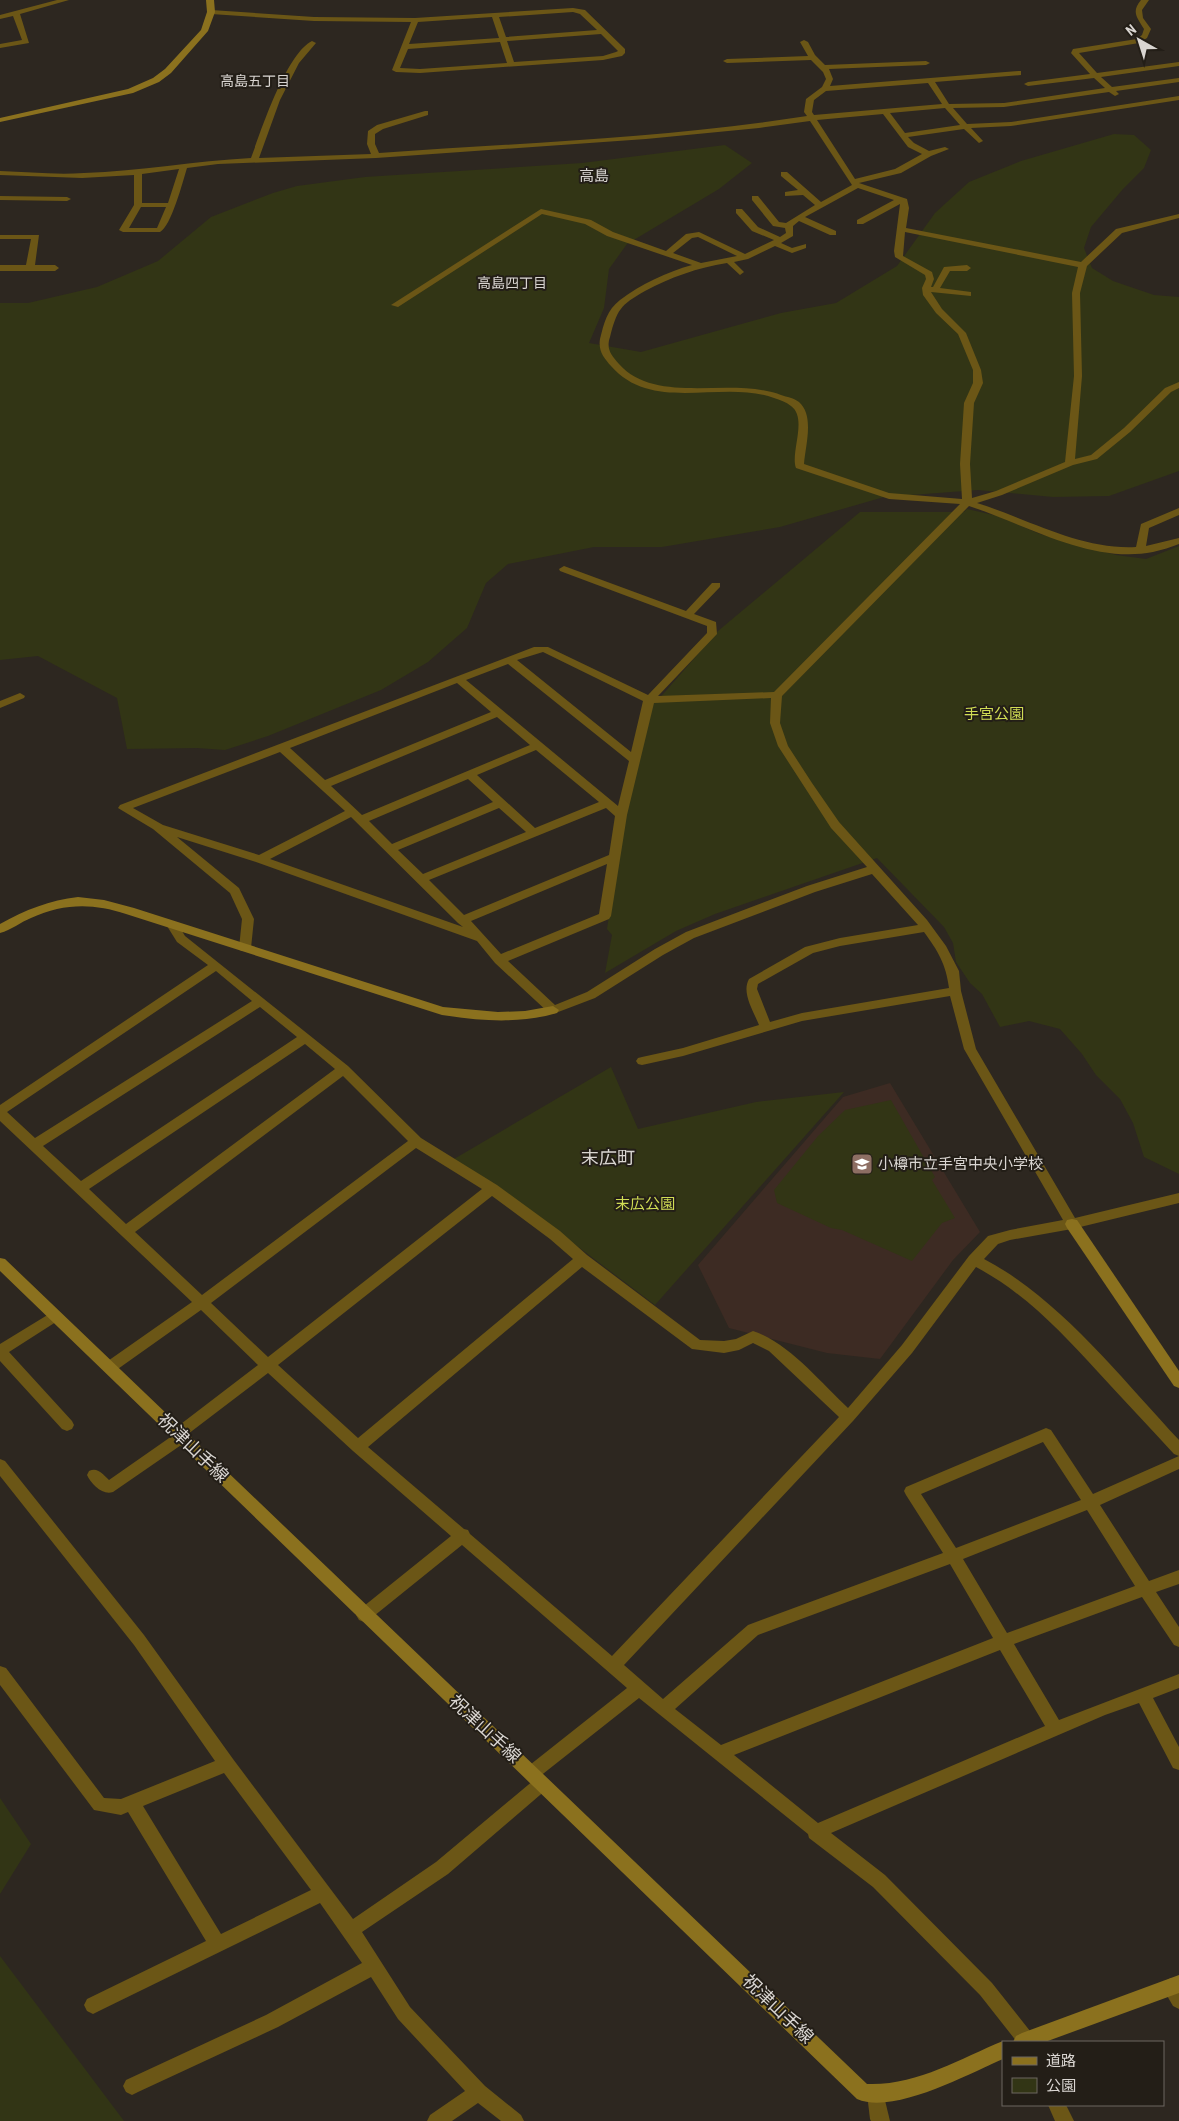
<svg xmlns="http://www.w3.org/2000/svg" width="1179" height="2121" viewBox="0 0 1179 2121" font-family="'Roboto Condensed','Noto Sans JP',sans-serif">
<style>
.education{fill:#3d2b23}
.green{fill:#323515}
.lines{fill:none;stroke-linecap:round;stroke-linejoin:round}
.street{fill:#6b5616;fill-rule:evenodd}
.secondary{fill:#8b711e;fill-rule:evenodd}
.labels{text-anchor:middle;stroke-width:4;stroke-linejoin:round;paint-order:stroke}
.far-neighbourhood-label{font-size:14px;fill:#d9d5d1;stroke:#231e17}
.far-quarter-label{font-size:15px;fill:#d9d5d1;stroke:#231e17}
.park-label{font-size:15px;fill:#d0dc54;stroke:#231e17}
.poi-label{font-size:15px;fill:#d9d5d1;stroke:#231e17;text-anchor:start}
.quarter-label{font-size:18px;fill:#d9d5d1;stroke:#231e17}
.near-street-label{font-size:18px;fill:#d9d5d1;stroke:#231e17}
</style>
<rect width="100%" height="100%" fill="#2d2720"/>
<path class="education" d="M 890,1083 L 980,1232 L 953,1260 L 880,1359 L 827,1353 L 729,1328 L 698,1265 L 843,1097 Z"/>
<g class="green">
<path d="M 1114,134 L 1134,135 L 1151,150 L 1144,168 L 1123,189 L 1091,227 L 1084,248 L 1092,268 L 1113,281 L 1154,295 L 1179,297 L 1179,471 L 1109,496 L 1053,497 L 978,490 L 884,497 L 780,527 L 662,547 L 594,547 L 508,564 L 486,583 L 467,628 L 428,662 L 381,690 L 268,736 L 225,750 L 197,748 L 127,749 L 117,698 L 38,656 L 0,660 L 0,303 L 28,303 L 97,287 L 158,261 L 211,217 L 273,193 L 297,186 L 365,177 L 582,163 L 725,145 L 752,163 L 719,189 L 627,244 L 609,269 L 604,308 L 589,343 L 641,352 L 781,313 L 836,303 L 897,266 L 935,213 L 969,182 L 1021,161 Z"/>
<path d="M 967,509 L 998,516 L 1040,534 L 1116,555 L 1146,559 L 1179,546 L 1179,1174 L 1144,1157 L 1133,1123 L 1120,1099 L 1096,1075 L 1082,1054 L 1060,1029 L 1029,1021 L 1000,1027 L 982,994 L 970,983 L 956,962 L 953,943 L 944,927 L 877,858 L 715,914 L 676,931 L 605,973 L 612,935 L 607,929 L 622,827 L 654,702 L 658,700 L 718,631 L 860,512 L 964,512 Z"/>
<path d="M 611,1067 L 638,1129 L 756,1102 L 844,1092 L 655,1305 L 495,1184 L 454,1159 Z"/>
<path d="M 891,1100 L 935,1177 L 932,1180 L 955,1218 L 942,1223 L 912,1261 L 842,1230 L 831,1228 L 777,1203 L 774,1190 L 818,1136 L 845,1110 Z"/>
<path d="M 0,1798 L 31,1844 L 0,1894 Z"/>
<path d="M 0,1956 L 124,2121 L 0,2121 Z"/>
</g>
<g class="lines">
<g class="street">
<path d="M 57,0 L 69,0 L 20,14 L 29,43 L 0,48 L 0,44 L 22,40 L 13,16 L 0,19 L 0,15 Z"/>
<path d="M 1141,0 L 1149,0 L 1142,10 L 1143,18 L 1151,29 L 1147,38 L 1139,43 L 1079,53 L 1097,73 L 1179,62 L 1179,66 L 1101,77 L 1112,87 L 1179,78 L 1179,82 L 1116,91 L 1119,94 L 1115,96 L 1109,92 L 1004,107 L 953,108 L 967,124 L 1011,122 L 1179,96 L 1179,100 L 1011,126 L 971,128 L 983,141 L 979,143 L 964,129 L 908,137 L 914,143 L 929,151 L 945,147 L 949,149 L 931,156 L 901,173 L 859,183 L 907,199 L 909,208 L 906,228 L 1081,262 L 1116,229 L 1179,214 L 1179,218 L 1122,233 L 1087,266 L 1080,293 L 1082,376 L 1075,459 L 1091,455 L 1124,428 L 1165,388 L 1179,382 L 1179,388 L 1171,392 L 1130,432 L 1097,459 L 1073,465 L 1002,495 L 977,503 C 1028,519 1081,550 1136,547 L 1141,524 L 1179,508 L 1179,515 L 1149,528 L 1146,546 L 1179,538 L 1179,544 C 1171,547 1162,550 1153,552 C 1091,564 1027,525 969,506 L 782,696 L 780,723 L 788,746 L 812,783 L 839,822 L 927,920 L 946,946 L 959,971 L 961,991 L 976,1049 L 1075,1218 L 1179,1193 L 1179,1203 L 1072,1229 L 1010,1240 L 998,1244 L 984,1259 C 1059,1298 1121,1378 1179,1440 L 1179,1469 L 1100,1505 L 1149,1581 L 1179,1570 L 1179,1584 L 1156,1592 L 1179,1627 L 1179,1647 L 1174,1645 L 1142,1597 L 1014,1644 L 1059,1720 L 1179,1674 L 1179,1688 L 1153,1698 L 1179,1747 L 1179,1770 L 1173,1768 L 1139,1703 L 1105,1715 L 831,1833 L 885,1875 L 992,1983 L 1034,2036 L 1037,2042 L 1017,2042 L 980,1995 L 873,1887 L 809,1838 L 808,1834 L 639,1698 L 539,1777 L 547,1779 L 549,1784 L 547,1789 L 448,1874 L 362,1932 L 410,2007 L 485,2086 L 521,2115 L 524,2121 L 501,2121 L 478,2103 L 452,2121 L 427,2121 L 430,2115 L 465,2091 L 398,2019 L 371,1977 L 278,2027 L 138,2092 L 132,2095 L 126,2092 L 123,2086 L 126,2080 L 266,2015 L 362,1963 L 320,1903 L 99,2011 L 93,2014 L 87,2011 L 84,2005 L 87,1999 L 206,1941 L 128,1812 L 121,1815 L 94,1810 L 0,1685 L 0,1666 L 6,1668 L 104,1798 L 121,1799 L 215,1761 L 134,1645 L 0,1476 L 0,1459 L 5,1461 L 144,1635 L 233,1759 L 353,1919 L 436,1862 L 534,1780 L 526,1778 L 524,1773 L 526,1768 L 627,1688 L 462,1545 L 369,1620 L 364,1622 L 359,1620 L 356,1615 L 359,1610 L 451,1536 L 353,1451 L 268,1373 L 188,1434 L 189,1437 L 187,1441 L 113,1492 C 103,1496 91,1484 87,1475 L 89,1471 C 98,1467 102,1474 109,1480 L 172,1436 L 173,1430 L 258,1365 L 201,1310 L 115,1371 L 110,1373 L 105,1371 L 103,1367 L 105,1363 L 192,1302 L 0,1121 L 0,1105 L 208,965 L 177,942 L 167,926 L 169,923 L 177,923 L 185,936 L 348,1066 L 421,1138 L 497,1185 L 560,1231 L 587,1255 L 700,1340 L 724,1341 L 736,1339 L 753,1331 C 789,1343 820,1382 848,1408 L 902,1345 L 969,1256 L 988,1236 L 1010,1230 L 1063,1220 L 964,1049 L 950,996 L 802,1021 L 683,1056 L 642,1065 L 638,1064 L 636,1061 L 638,1058 L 642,1057 L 683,1048 L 759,1025 C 754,1012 741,993 749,979 L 805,947 L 840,938 L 918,925 L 872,874 L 815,892 L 694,938 L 663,955 L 595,998 L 553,1014 L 549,1013 L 495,963 L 477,941 L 256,862 L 177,837 L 239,888 L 254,919 L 251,948 L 249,951 L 241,951 L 239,948 L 242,919 L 230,893 L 153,829 L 118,808 L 120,805 L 534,647 L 548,647 L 648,695 L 707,633 L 707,626 L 560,571 L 559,569 L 564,566 L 686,611 L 712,583 L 720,583 L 720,587 L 694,614 L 716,622 L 717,634 L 658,696 L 774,692 L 960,504 L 889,499 L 796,468 C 790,453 808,418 791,406 C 786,402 780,400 774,398 C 722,379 653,414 611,366 C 604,358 598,351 600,339 C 604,323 607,310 620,300 C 641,284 667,272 692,265 L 607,236 L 585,224 L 542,214 L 398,307 L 391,305 L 541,209 L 591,220 L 613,232 L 666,251 L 686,234 L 699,232 L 745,254 L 774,240 L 752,231 L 736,213 L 736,209 L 742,209 L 758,227 L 780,237 L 786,233 L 785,228 L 773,226 L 752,200 L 752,196 L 758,196 L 779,222 L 786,223 L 815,205 L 803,195 L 785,196 L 785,192 L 798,190 L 781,176 L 781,172 L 787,172 L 821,202 L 852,185 L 810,121 L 759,128 L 646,139 L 376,158 L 218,164 L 187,168 C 183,181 171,227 160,232 L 123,232 L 119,230 L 134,205 L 134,175 L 82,178 L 0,175 L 0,171 C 28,172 56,175 84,173 C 140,171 195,161 251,158 C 261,131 286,54 312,41 L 316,43 L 299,63 L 280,100 L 259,158 L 371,154 L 367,144 L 368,131 L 377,125 L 425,111 L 428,111 L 428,115 L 383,129 L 375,134 L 375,144 L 379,153 C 521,143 666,138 807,116 L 804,112 L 806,99 L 822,87 L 826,79 L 823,72 L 811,60 L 727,63 L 723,61 L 727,59 L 808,56 L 800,42 L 804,40 L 808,42 L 815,55 L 825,65 L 926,61 L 930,63 L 926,65 L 829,69 L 833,79 L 830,86 L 1018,71 L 1021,71 L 1021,75 L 935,82 L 949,104 L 1004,103 L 1105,88 L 1094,78 L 1028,86 L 1024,84 L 1028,82 L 1090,74 L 1071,53 L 1073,49 L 1137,39 L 1142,35 L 1144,29 C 1137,17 1131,12 1141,0 ZM 928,83 L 942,104 L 814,115 L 812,112 L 814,100 L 826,91 ZM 945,108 L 960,125 L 905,133 L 890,113 ZM 883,114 L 908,147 L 922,154 L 895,169 L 855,179 L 817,120 ZM 179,169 L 168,203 L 142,203 L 142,174 ZM 858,188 L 894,200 L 857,220 L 857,224 L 863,224 L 900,204 L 894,251 L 895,257 L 925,275 L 926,279 L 922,288 L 923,295 L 936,313 L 958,334 L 973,370 L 973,383 L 964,403 L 960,464 L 962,499 L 889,493 L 804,464 C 805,447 815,416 799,402 C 794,398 787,397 781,395 C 731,376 656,406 619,364 C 611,355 606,349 610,337 C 617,310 620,305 645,291 C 671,277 697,268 727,263 L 740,275 L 744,272 L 734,262 L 748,259 L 775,246 L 792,253 L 806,248 L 806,244 L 792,248 L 781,243 L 793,236 L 793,226 L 799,221 L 830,235 L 836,235 L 836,231 L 805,217 ZM 141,207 L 166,207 L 157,228 L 129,228 ZM 905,232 L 1078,267 L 1072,293 L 1074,376 L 1065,462 L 996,491 L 972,498 L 970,464 L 974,403 L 983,383 L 981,370 L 966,333 L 942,309 L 931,292 L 971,296 L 971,292 L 940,288 L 950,271 L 967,271 L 971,268 L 967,265 L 944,267 L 933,287 L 931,287 L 934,279 L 932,272 L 903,256 ZM 698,237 L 737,256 L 701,263 L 673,253 L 692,238 ZM 543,652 L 643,701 L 631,752 L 517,660 ZM 508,664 L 629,761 L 618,806 L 466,680 ZM 457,683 L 491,712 L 325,780 L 290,748 ZM 771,698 L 770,723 L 778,746 L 831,828 L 867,867 L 807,886 L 686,932 L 655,949 L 587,992 L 555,1005 L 508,961 L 609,919 L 611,916 L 627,815 L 654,703 ZM 497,717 L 530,745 L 362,815 L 331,786 ZM 536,750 L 599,802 L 535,828 L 477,775 ZM 280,752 L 345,811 L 259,855 L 163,825 L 133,808 ZM 468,779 L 493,802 L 392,844 L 369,821 ZM 499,808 L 526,832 L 423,874 L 398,850 ZM 606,808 L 615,816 L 609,855 L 464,915 L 429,880 ZM 351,817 L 458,923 L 463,927 L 270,859 ZM 607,864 L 599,914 L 501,954 L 471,921 ZM 924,932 C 938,951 946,964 949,988 L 802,1013 L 770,1022 L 757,989 L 758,984 L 813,953 L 840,946 ZM 216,971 L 252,1001 L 35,1138 L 7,1112 ZM 260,1007 L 297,1037 L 81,1181 L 43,1146 ZM 305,1044 L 335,1069 L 126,1224 L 89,1189 ZM 343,1076 L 408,1141 L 202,1295 L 135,1232 ZM 416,1148 L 482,1189 L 268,1357 L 211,1303 ZM 492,1196 L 550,1239 L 573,1259 L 358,1438 L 278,1365 ZM 582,1267 L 692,1349 L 724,1353 L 739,1350 L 753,1343 L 769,1351 L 839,1417 L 612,1656 L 470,1534 L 468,1530 L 464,1529 L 368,1447 ZM 976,1267 C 1025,1293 1061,1332 1098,1372 C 1123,1399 1149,1427 1174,1454 L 1179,1456 L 1093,1494 L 1051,1430 L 1046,1428 L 906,1487 L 904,1491 L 906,1495 L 943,1553 L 748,1625 L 663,1699 L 624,1665 L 853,1421 L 912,1353 ZM 1043,1442 L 1081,1500 L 956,1548 L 921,1494 ZM 1087,1510 L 1135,1586 L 1007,1633 L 963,1559 ZM 950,1564 L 993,1638 L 721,1745 L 675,1709 L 758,1635 ZM 1000,1650 L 1045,1726 L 818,1823 L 734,1755 ZM 224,1773 L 311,1890 L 221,1934 L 143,1806 Z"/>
<path d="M 573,8 L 585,10 L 625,49 L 625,53 L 622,56 L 603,60 L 420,73 L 396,72 L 392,70 L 411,22 L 314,21 L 211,14 L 207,12 L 211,10 L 314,17 L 415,18 ZM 573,12 L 580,14 L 597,30 L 506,37 L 499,17 ZM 492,17 L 499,38 L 409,44 L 418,22 ZM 601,34 L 618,51 L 616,52 L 603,56 L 514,62 L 507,41 ZM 500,42 L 507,63 L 420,69 L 400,68 L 408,49 Z"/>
<path d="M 0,196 L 67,197 L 71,199 L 67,201 L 0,200 Z"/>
<path d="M 0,235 L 39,235 L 35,265 L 55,265 L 59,268 L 55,271 L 0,271 L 0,265 L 26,265 L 31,239 L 0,239 Z"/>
<path d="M 20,693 L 25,696 L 24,698 L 0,708 L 0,701 Z"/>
<path d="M 54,1311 L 59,1312 L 61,1316 L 59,1320 L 9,1352 L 72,1421 L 74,1425 L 72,1429 L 67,1431 L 62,1429 L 0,1361 L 0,1344 Z"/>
<path d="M 1171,1978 L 1179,1984 L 1179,2009 L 1173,2006 L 1162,1987 L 1165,1981 Z"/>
<path d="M 876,2085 L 882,2088 L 890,2121 L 871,2121 L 870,2119 L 867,2094 L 870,2088 Z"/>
<path d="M 1048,2105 L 1066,2105 L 1074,2121 L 1055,2121 Z"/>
</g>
<g class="secondary">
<path d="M 206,0 L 214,0 L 215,12 L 208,31 L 171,73 L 159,82 L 133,93 L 0,122 L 0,118 L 128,89 L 153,78 L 165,69 L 201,30 L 207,12 Z"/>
<path d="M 78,897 L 104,900 L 134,908 L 443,1007 L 498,1012 L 525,1011 L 553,1006 L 559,1010 L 557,1013 C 519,1024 481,1021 442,1015 L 126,914 C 93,903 64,903 31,918 C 21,922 11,930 0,933 L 0,924 C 25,910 50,900 78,897 Z"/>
<path d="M 1072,1219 L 1077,1220 L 1179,1371 L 1179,1388 L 1174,1386 L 1067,1228 L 1065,1224 L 1067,1220 Z"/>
<path d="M 0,1258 L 5,1259 L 867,2084 C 916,2086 959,2059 1003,2041 L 1006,2042 L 1003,2042 L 1003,2059 C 968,2074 894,2115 857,2099 L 0,1271 Z"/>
<path d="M 1179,1975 L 1179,1993 L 1045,2042 L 1013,2042 L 1016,2036 L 1022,2033 Z"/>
</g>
</g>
<defs>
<g id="school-square" transform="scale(1.125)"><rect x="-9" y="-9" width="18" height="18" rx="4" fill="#8d6e63" stroke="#231e17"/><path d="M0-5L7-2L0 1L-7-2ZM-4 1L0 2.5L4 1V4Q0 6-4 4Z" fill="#fff"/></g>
</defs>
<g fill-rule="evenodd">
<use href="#school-square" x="862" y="1164"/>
</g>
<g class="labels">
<g class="far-neighbourhood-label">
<text x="255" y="86">高島五丁目</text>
<text x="512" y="288">高島四丁目</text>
</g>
<g class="far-quarter-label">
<text x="594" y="181">高島</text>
</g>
<g class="park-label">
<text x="994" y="719">手宮公園</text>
<text x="645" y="1209">末広公園</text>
</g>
<g class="poi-label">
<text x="878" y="1169">小樽市立手宮中央小学校</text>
</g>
<g class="quarter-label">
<text x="608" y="1164">末広町</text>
</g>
<g class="near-street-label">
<text transform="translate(193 1448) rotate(44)" y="6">祝津山手線</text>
<text transform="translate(485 1729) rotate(43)" y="6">祝津山手線</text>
<text transform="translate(778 2009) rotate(44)" y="6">祝津山手線</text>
</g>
</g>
<rect x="1002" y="2041" width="162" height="65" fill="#231e17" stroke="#6c6761"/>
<rect x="1012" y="2057" width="25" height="8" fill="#8b711e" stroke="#6c6761"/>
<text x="1046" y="2066" font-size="15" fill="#d9d5d1">道路</text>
<rect x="1012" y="2078" width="25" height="15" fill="#323515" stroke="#6c6761"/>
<text x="1046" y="2091" font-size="15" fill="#d9d5d1">公園</text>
<g transform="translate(1139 40) rotate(321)" stroke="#231e17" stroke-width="4" paint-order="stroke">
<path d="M0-4L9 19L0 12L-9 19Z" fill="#d9d5d1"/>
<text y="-8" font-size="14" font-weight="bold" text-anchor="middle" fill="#d9d5d1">N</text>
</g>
</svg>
